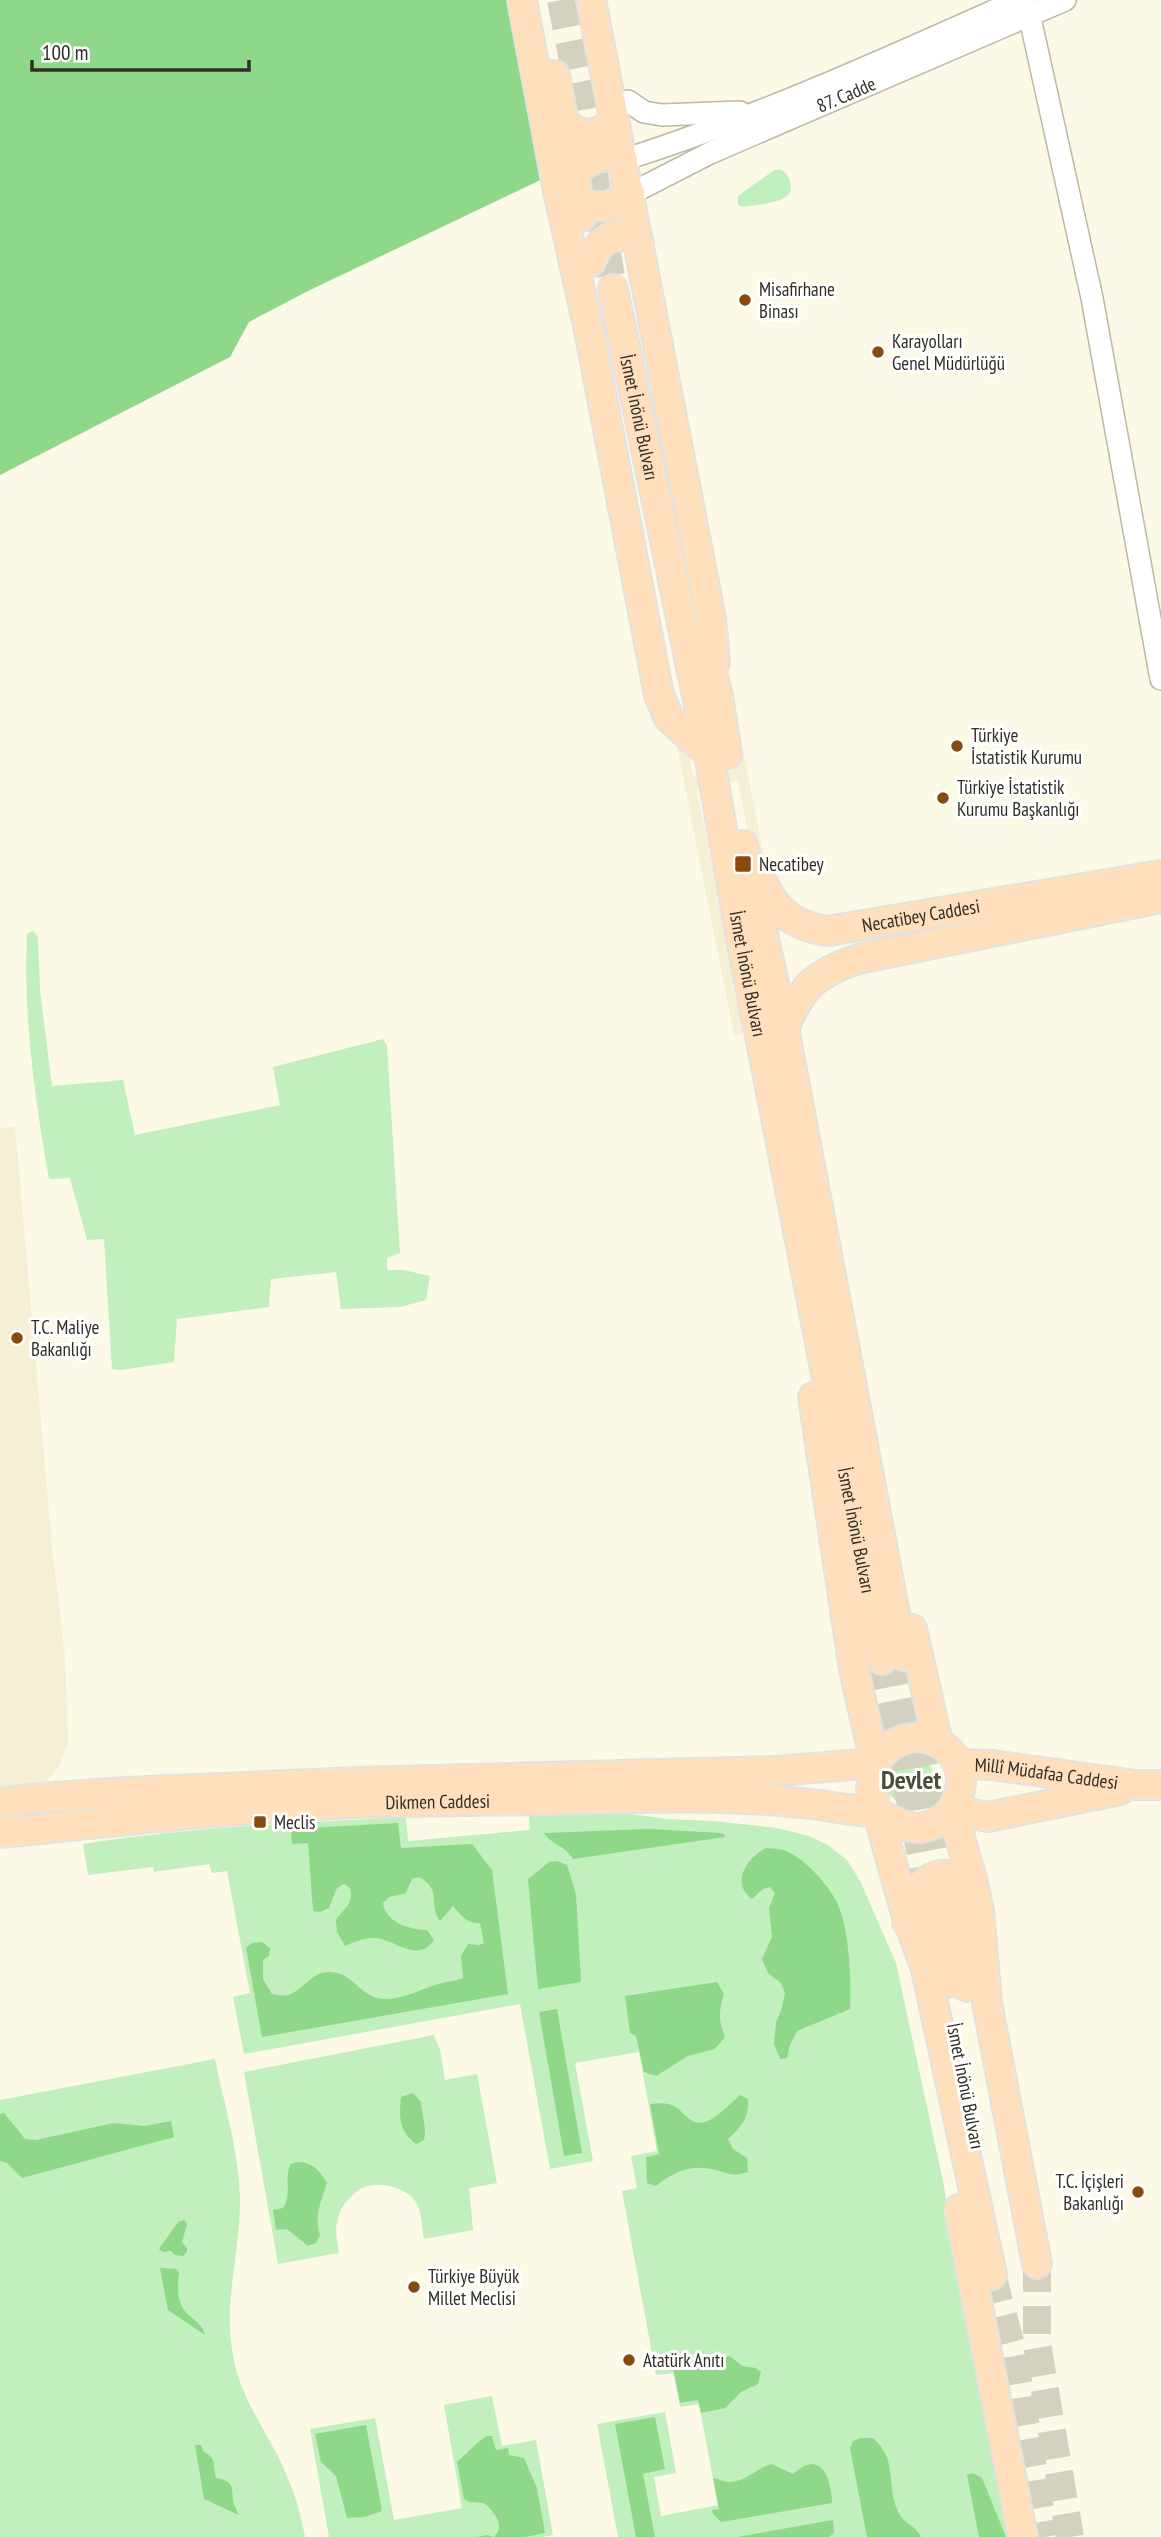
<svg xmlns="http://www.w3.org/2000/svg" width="1161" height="2537" viewBox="0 0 1161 2537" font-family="'PT Sans Narrow',sans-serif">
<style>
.built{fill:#f4efd5;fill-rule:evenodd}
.green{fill:#c2efbe}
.forest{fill:#8fd789}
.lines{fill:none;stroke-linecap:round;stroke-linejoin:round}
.major-tunnel{stroke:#d3d1c0;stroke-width:28;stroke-dasharray:28 14;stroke-linecap:butt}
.minor-casing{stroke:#bcb9a7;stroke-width:24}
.major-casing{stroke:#e2e2e1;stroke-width:32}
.minor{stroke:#fff;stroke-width:21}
.major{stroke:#ffdfbc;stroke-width:28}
.poi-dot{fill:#894a0f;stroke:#fff;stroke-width:2.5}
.labels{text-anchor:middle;stroke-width:6;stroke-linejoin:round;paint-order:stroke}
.street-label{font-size:19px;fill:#312f28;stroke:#fff}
.poi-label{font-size:19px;fill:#312f28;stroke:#fff;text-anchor:start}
.district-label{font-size:26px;font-weight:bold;fill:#4d4b3b;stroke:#fff}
</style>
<rect width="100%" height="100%" fill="#fcf9e6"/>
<g class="built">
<path d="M 737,719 L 797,1024 L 778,985 L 737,993 L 745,1033 L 734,1035 L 674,731 L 684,729 L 693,776 L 736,768 L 727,720 ZM 738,781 L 757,877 L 716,885 L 697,789 ZM 728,897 L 748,977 L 734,979 L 719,898 Z"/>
<path d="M 15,1126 L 52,1546 L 65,1657 L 68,1744 L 59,1766 L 42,1787 L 0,1804 L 0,1129 Z"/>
</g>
<g class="green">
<path d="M 781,169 C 790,176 797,192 784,198 C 772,204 756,205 743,207 L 738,205 L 738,196 L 774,170 Z"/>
<path d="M 33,931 L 38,937 L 40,990 L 52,1086 L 123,1080 L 135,1135 L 280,1105 L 273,1067 L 383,1039 L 387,1046 L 400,1253 L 387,1258 L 387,1270 L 404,1270 L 430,1276 L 426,1300 L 400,1307 L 341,1309 L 336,1272 L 271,1279 L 269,1307 L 177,1319 L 174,1362 L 121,1370 L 112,1369 L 104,1239 L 87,1240 L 70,1178 L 49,1179 C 35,1099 23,1016 27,934 Z"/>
<circle cx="909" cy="1779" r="25"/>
<path d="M 528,1800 L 667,1819 L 714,1821 L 777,1828 L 809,1836 L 828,1845 L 847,1860 L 861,1883 L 896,1963 L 944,2186 L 955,2254 L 1010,2537 L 618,2537 L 597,2424 L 665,2412 L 676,2473 L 654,2477 L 661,2516 L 718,2505 L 699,2404 L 680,2407 L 674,2373 L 656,2375 L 622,2191 L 637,2188 L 631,2156 L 657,2151 L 639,2052 L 575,2063 L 593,2161 L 550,2169 L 520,2004 L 244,2054 L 233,1997 L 250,1993 L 227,1871 L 212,1873 L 209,1864 L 154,1872 L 153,1867 L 88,1875 L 83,1844 C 190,1827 298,1823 406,1817 L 408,1841 L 530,1830 Z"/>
<path d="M 434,2035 L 440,2050 L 445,2080 L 477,2074 L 497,2183 L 469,2188 L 473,2230 L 424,2239 C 422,2229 422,2216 418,2206 C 410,2187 377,2179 360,2189 C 351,2195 342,2205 339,2215 C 334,2228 337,2240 339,2253 L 278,2264 L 244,2072 Z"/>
<path d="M 215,2059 C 224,2104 240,2156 240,2201 C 240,2253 223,2303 233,2355 C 238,2386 253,2411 268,2438 C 286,2469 299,2501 305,2537 L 0,2537 L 0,2100 Z"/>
<path d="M 492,2396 L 502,2446 L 536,2440 L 553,2535 L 542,2537 L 329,2537 L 310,2429 L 375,2418 L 394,2520 L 462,2508 L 444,2405 Z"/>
</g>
<g class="forest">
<path d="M 0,0 L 522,0 L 555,173 L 308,291 L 249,322 L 230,357 L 0,475 Z"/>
<path d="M 398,1823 L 401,1848 L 472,1844 L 492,1870 L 508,1994 L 262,2037 L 246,1948 L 252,1943 L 262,1942 L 270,1948 L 269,1956 L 263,1960 L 263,1979 L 272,1994 C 276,1995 283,1996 288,1995 C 304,1990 311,1972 329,1972 C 349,1972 355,1987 370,1995 C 391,2007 421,1988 442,1983 C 450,1981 456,1981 463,1978 L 461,1956 L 468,1944 L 479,1945 L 484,1943 L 480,1923 C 467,1924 461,1915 453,1906 L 440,1921 C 428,1906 443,1890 419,1877 L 412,1879 L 406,1893 L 389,1897 L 383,1903 C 385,1922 410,1930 427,1930 L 434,1940 C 419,1961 402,1945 384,1940 C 371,1935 357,1941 345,1946 L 337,1932 L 336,1920 C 344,1907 354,1905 350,1888 L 344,1884 L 337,1888 L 329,1908 L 320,1912 L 313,1911 L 308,1843 L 292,1844 L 291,1829 Z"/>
<path d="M 649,1829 L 720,1833 L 724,1834 L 725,1837 L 573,1859 C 564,1844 554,1847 544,1833 Z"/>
<path d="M 766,1848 C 771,1849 778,1848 783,1850 C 802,1855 832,1888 839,1907 C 850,1937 851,1978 850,2009 L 797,2031 L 790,2045 L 787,2058 L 780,2059 L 774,2044 L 776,2022 L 781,2011 L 785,1993 L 781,1983 L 768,1973 L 762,1959 L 772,1937 L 769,1908 L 775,1893 L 770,1887 L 763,1889 L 752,1899 C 730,1883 747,1858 766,1848 Z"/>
<path d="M 557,1861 L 567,1865 L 576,1894 L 581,1982 L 538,1989 L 528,1879 L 549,1862 Z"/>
<path d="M 717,1982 L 724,1994 C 719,2010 718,2021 725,2037 L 715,2049 L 688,2056 L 656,2076 L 644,2072 L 636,2036 L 630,2033 L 625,1996 Z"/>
<path d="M 557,2009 L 582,2153 L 564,2156 L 539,2012 Z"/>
<path d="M 413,2093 L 421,2102 C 422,2115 427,2128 424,2140 L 416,2144 C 399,2131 399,2118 401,2097 Z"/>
<path d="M 740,2095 L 748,2099 C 749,2117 742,2127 728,2139 L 733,2149 L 747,2158 L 748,2172 C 729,2177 733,2174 715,2170 C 691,2164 675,2171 656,2186 L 647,2183 L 646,2157 L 659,2154 L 650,2104 C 660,2103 669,2102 677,2108 C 688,2117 694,2128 710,2120 C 721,2114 731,2103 740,2095 Z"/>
<path d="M 4,2113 L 25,2139 L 36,2140 L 114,2123 L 144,2126 L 171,2121 L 174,2137 L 22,2178 L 7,2163 L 0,2161 L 0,2114 Z"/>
<path d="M 298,2162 C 313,2163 319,2169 327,2183 C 321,2202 314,2215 320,2235 L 316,2243 L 308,2246 L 287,2229 L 276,2230 L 273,2210 L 283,2208 C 293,2194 283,2178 291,2164 Z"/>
<path d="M 184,2220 L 187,2224 L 182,2242 L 187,2248 L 187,2252 L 183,2256 L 175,2255 L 171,2251 L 163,2252 L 159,2249 L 178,2222 Z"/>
<path d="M 160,2268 L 176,2269 L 179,2272 C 178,2283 176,2297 183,2308 C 189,2319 202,2321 205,2335 L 168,2310 Z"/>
<path d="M 730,2356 L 742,2366 L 756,2368 L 761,2372 L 758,2384 L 741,2392 L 725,2408 L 701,2413 L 698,2400 L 680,2403 L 673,2369 L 686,2363 Z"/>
<path d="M 655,2417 L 665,2469 L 643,2474 L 655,2537 L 636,2537 L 615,2424 Z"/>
<path d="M 366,2425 L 382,2511 L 365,2517 L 347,2518 L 336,2476 L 321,2462 L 315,2434 Z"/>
<path d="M 487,2436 L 492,2436 L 496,2450 L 508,2448 L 509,2455 L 524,2458 L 537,2488 L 545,2533 L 525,2537 L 477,2537 L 487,2535 L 494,2537 C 506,2525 494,2512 484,2503 L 470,2502 L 464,2499 L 457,2462 C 467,2454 476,2442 487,2436 Z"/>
<path d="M 861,2438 L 873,2438 C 898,2460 886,2483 897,2509 C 902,2524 915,2524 921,2537 L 867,2537 L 850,2448 L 853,2441 Z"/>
<path d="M 195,2445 L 201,2445 L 204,2452 C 218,2459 212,2466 216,2478 C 238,2482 230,2490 234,2504 C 235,2508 237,2511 239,2515 L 204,2499 Z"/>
<path d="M 772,2464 L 793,2474 C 798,2471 802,2466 807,2465 C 827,2459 832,2490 832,2503 L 721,2522 L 713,2514 L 712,2510 L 719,2509 L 713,2478 C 720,2479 723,2482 730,2482 C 746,2482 757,2468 772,2464 Z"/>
<path d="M 973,2473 L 982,2478 L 1006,2537 L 979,2537 L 967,2475 Z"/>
<path d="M 833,2520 L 834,2533 L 829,2537 L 737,2537 Z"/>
</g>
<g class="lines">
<g class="major-tunnel">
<path d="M 561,0 L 583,109 L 613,289"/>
<path d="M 903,1656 L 949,1897"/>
<path d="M 882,1660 L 930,1900"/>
<path d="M 1037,2264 L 1037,2344 L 1070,2537"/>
<path d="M 992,2275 L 1013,2353 L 1045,2537"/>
</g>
<g class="minor-casing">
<g id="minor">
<path d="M 1026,0 L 1092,298 L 1161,679"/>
<path d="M 628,101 L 644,112 L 662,115 L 740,112"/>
<path d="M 623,160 C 759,117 888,58 1018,0"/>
<path id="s1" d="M 630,194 L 710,153 L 1065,0"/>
</g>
</g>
<g class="major-casing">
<g id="major">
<path d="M 522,0 L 557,186 L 590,335 L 659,695 L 669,718 L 709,754"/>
<path d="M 591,0 L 711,619 L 715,662"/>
<path d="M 555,75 L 582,217"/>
<path d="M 566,124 C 586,139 596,136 615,122"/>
<path d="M 575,175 C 585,160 606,151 623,160"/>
<path d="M 580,205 L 607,207 L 630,194"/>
<path d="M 591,262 C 600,238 615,228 639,243"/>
<path id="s2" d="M 613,289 L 709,754 L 743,949 L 882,1660"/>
<path d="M 704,643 L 718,696 L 727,754"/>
<path d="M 743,845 L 784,1028 L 903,1656"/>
<path id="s3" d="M 760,877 C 775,910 791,926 828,931 L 1161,875"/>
<path d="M 784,1028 C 802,986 815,974 858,959 L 1161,898"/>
<path d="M 813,1397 L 854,1669 L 875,1763 L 871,1789 L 907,1917 L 926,1969 L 992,2275"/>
<path d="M 912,1629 L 938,1743"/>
<path id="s4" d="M 958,1764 L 992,1765 L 1136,1785 L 1161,1785"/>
<path d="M 0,1804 L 27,1799 L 126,1792 L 359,1782 L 777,1771 L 875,1763"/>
<path d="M 952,1810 L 972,1879 L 979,1911 L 987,2003 L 1037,2264"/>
<path d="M 952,1810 L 988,1817 L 1120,1790"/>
<path id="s5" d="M 0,1833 C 119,1821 238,1808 357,1803 C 421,1801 484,1801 548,1800 C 643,1798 739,1793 833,1807 C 847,1810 864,1810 877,1814 C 892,1818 903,1829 919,1828 C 935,1826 948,1817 955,1804 C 982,1751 911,1708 875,1763"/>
<path d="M 949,1897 L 967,1987"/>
<path d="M 930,1900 L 947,1983"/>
<path d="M 907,1922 C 906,1895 935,1860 962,1881 C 970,1888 974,1901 979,1911"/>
<path d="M 959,2209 L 1023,2537"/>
</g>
</g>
<use href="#minor" class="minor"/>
<use href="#major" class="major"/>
</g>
<g class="poi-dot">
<circle cx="745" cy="300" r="7"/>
<circle cx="878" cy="352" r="7"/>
<circle cx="957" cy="746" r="7"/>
<circle cx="943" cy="798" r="7"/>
<rect x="734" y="855" width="18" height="18" rx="3.5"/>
<circle cx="17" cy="1338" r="7"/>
<rect x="253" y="1815" width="14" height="14" rx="3.5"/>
<circle cx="1138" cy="2192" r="7"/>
<circle cx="414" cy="2287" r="7"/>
<circle cx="629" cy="2360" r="7"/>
</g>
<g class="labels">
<g class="street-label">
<text dy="7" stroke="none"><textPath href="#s1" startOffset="238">87. Cadde</textPath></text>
<text dy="7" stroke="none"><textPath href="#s2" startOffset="131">İsmet İnönü Bulvarı</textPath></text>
<text dy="7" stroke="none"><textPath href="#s3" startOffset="186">Necatibey Caddesi</textPath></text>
<text dy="7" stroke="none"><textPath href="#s2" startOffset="698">İsmet İnönü Bulvarı</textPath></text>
<text dy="7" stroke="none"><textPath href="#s2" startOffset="1265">İsmet İnönü Bulvarı</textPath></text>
<text dy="7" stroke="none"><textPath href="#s4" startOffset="89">Millî Müdafaa Caddesi</textPath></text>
<text dy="7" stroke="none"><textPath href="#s5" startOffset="439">Dikmen Caddesi</textPath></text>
<text transform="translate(966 2086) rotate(79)" y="7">İsmet İnönü Bulvarı</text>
</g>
<g class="poi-label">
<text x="759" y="296">Misafirhane<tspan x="759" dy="22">Binası</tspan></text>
<text x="892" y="348">Karayolları<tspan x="892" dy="22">Genel Müdürlüğü</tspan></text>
<text x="971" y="742">Türkiye<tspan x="971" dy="22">İstatistik Kurumu</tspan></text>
<text x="957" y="794">Türkiye İstatistik<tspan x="957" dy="22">Kurumu Başkanlığı</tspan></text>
<text x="759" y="871">Necatibey</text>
<text x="31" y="1334">T.C. Maliye<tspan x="31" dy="22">Bakanlığı</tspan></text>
<text x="274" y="1829">Meclis</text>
<text x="1124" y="2188" text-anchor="end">T.C. İçişleri<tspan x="1124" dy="22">Bakanlığı</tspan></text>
<text x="428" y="2283">Türkiye Büyük<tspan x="428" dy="22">Millet Meclisi</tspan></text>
<text x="643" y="2367">Atatürk Anıtı</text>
</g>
<g class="district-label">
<text x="911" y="1789">Devlet</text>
</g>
</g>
<path d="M32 60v10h217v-10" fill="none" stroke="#312f28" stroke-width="3.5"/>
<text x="42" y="60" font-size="21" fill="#312f28" stroke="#ffffff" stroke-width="5" paint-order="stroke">100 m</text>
</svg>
